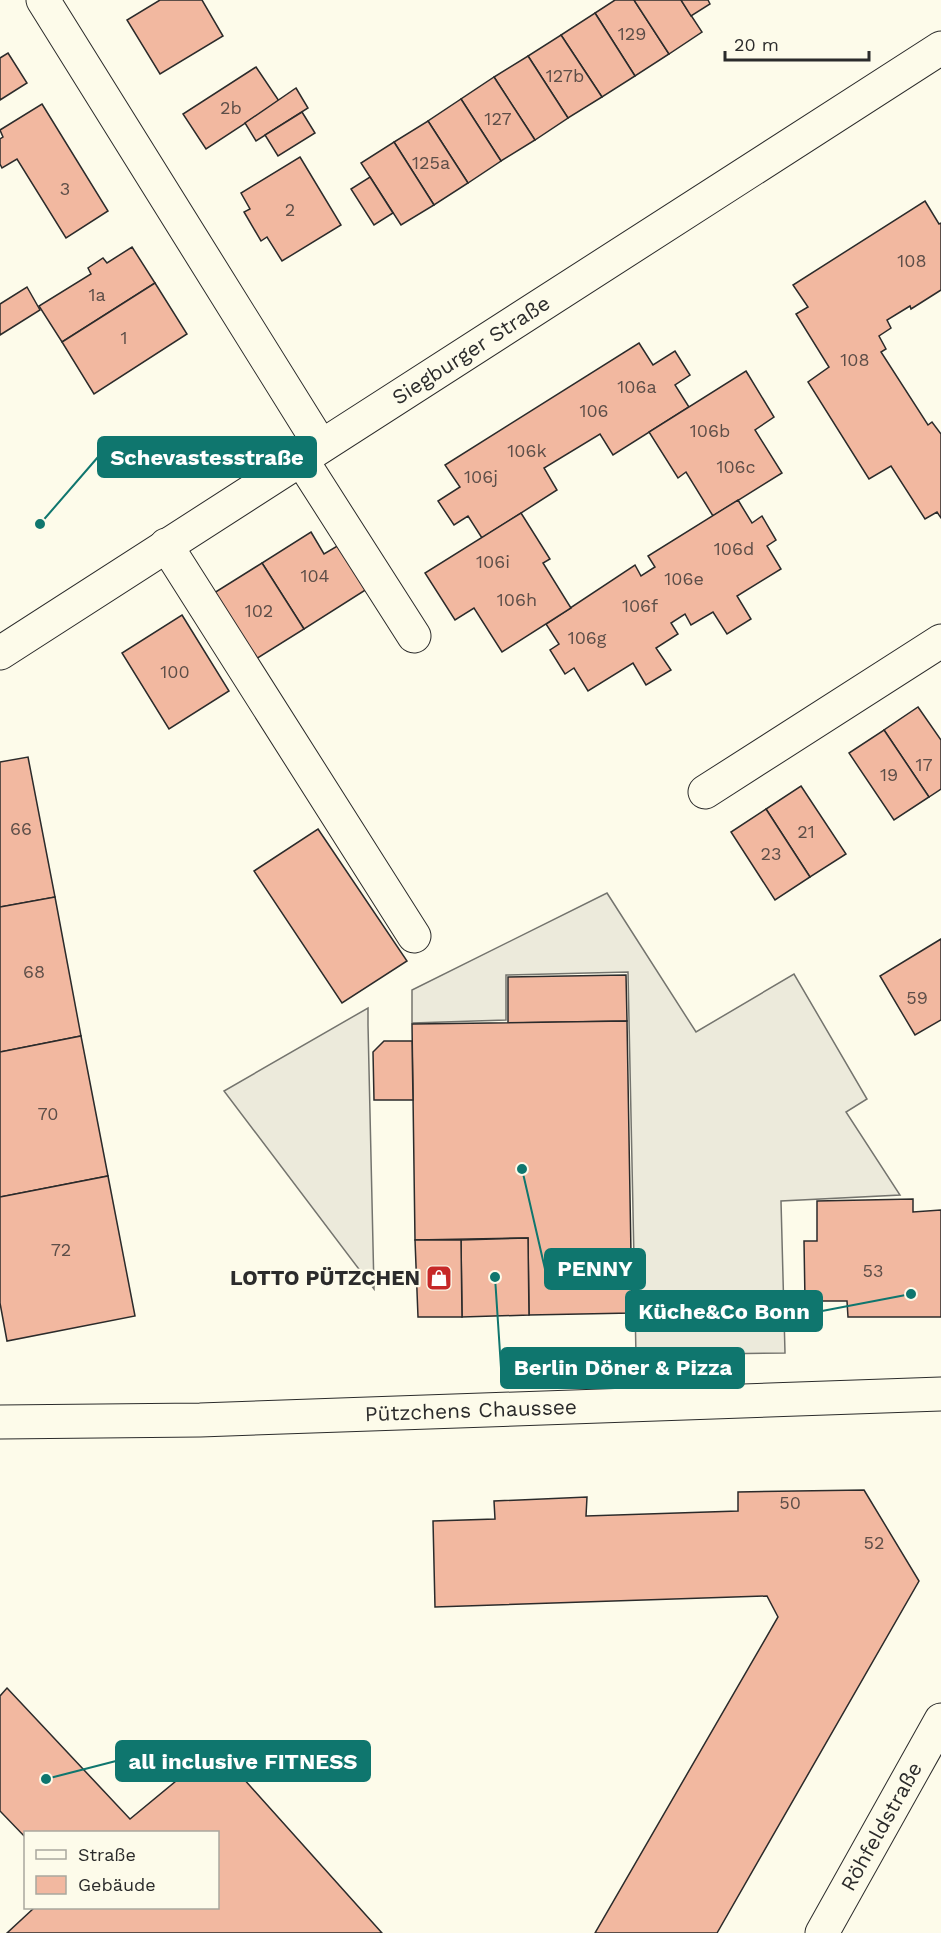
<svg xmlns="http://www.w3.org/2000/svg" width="941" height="1933" viewBox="0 0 941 1933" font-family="'Work Sans',sans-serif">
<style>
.parking{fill:#eceadb;stroke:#74746e;stroke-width:1.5}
.building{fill:#f2b8a0;stroke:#2b2b2b;stroke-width:1.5}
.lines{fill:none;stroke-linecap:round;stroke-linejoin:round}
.minor-casing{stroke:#2b2b2b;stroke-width:35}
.major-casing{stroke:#2b2b2b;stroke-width:35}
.minor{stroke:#fdfbea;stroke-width:33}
.major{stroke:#fdfbea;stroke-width:33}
.labels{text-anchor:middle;stroke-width:4.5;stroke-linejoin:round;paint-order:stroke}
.number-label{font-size:18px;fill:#5d4e48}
.street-label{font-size:21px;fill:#2b2b2b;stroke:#fdfbea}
.poi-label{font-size:21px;font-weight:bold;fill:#2b2b2b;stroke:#fdfbea;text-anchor:end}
.leader{fill:none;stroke:#0f766e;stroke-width:2}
.callout-dot{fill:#0f766e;stroke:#fdfbea;stroke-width:2}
.callout{fill:#0f766e;stroke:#0f766e;stroke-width:2}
.callout-label{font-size:22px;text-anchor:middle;font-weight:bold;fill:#fff}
</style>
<rect width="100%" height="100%" fill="#fdfbea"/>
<g class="parking">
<path d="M 607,893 L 696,1032 L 794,974 L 867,1099 L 846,1112 L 900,1195 L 781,1201 L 785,1353 L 636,1355 L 628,972 L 506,975 L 506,1020 L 412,1023 L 412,990 Z"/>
<path d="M 368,1008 L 368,1025 L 374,1289 L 224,1091 Z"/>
</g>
<g class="building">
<path d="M 160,0 L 202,0 L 223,36 L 160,74 L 127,20 Z"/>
<path d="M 615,0 L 634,0 L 669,54 L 635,76 L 595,13 Z"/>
<path d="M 634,0 L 681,0 L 702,32 L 669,54 Z"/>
<path d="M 681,0 L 708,0 L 710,4 L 691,16 Z"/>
<path d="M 595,13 L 635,76 L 602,97 L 561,35 Z"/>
<path d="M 561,35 L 602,97 L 568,118 L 528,56 Z"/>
<path d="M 8,53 L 27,83 L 0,100 L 0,58 Z"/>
<path d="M 528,56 L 568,118 L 535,140 L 494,77 Z"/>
<path d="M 256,67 L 279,101 L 206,149 L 183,114 Z"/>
<path d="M 494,77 L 535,140 L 501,161 L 461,99 Z"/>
<path d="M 296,88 L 308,108 L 256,141 L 245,123 Z"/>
<path d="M 461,99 L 501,161 L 468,183 L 428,121 Z"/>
<path d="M 42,104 L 108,211 L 66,238 L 17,159 L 2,168 L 0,164 L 0,139 L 3,137 L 0,130 Z"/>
<path d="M 302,112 L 315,133 L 278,156 L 265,135 Z"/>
<path d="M 428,121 L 468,183 L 434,205 L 394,142 Z"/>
<path d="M 394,142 L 434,205 L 401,225 L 361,163 Z"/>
<path d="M 300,157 L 341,225 L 282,261 L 267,237 L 261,241 L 244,212 L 250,209 L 241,193 Z"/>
<path d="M 370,177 L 393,213 L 374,225 L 351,189 Z"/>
<path d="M 925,201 L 939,224 L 941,223 L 941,290 L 911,309 L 910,306 L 887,320 L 891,328 L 879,336 L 886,349 L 881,352 L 928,425 L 932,422 L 941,434 L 941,518 L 937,512 L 925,519 L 891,466 L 869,479 L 808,382 L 829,367 L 796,314 L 808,307 L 793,285 Z"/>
<path d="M 132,247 L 155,283 L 62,342 L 39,306 L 91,274 L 88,268 L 103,258 L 107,263 Z"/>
<path d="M 155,283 L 187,334 L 94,394 L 62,342 Z"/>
<path d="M 27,287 L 40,310 L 0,335 L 0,304 Z"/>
<path d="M 639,343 L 653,365 L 675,351 L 690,375 L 675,385 L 689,407 L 613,455 L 600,434 L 544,468 L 557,490 L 482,538 L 468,516 L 454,525 L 438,501 L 460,487 L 445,465 Z"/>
<path d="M 746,371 L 774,417 L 755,430 L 782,473 L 713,516 L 686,472 L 678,478 L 649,432 Z"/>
<path d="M 738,500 L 752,523 L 762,516 L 776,540 L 767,546 L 781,569 L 737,596 L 751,619 L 727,634 L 713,612 L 691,625 L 685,614 L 671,623 L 678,634 L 656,648 L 671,670 L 646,685 L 633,663 L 588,691 L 574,668 L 565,674 L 550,650 L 559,644 L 546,624 L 635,565 L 641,576 L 655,567 L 648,556 Z"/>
<path d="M 521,513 L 550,559 L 543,563 L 571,608 L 502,652 L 474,608 L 455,620 L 425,573 Z"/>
<path d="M 311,532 L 324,554 L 339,545 L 367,589 L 304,629 L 262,563 Z"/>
<path d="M 262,563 L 304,629 L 256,659 L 214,593 Z"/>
<path d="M 182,615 L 229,691 L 169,729 L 122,653 Z"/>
<path d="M 918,707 L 941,740 L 941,789 L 929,797 L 884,730 Z"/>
<path d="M 884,730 L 929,797 L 894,820 L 849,753 Z"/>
<path d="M 28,757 L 55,897 L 0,907 L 0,762 Z"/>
<path d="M 801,786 L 846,854 L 810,877 L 766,809 Z"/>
<path d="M 766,809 L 810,877 L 775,900 L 731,832 Z"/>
<path d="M 318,829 L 407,961 L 342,1003 L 254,871 Z"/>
<path d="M 55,897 L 81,1036 L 0,1052 L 0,907 Z"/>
<path d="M 941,939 L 941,1020 L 915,1035 L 880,976 Z"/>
<path d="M 626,975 L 627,1021 L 508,1023 L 508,977 Z"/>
<path d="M 627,1021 L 632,1313 L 529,1315 L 528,1238 L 415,1240 L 412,1024 Z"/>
<path d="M 81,1036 L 108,1176 L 0,1197 L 0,1052 Z"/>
<path d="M 384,1041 L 412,1041 L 413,1100 L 374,1100 L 373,1052 Z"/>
<path d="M 108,1176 L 135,1316 L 7,1341 L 0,1303 L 0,1197 Z"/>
<path d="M 913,1199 L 913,1212 L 941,1210 L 941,1317 L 848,1317 L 847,1301 L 805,1301 L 804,1241 L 817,1241 L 817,1201 Z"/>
<path d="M 528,1238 L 529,1315 L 462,1317 L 461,1240 Z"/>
<path d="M 415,1240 L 461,1240 L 462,1317 L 418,1317 Z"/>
<path d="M 864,1490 L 919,1581 L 717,1933 L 595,1933 L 778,1617 L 767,1596 L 435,1607 L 433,1521 L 495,1519 L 494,1501 L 587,1497 L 586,1516 L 738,1511 L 738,1492 Z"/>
<path d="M 7,1688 L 130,1819 L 216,1748 L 382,1933 L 7,1933 L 34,1908 L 218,1908 L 218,1832 L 26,1832 L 26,1838 L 0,1811 L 0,1696 Z"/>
</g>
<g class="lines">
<g class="minor-casing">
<g id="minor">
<path d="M 43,0 L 321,446"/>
<path d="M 301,459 L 414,636"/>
<path d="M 166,545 L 414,936"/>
<path d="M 705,792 L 941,641"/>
<path id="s1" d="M 0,1422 L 200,1420 L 941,1394"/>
<path id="s2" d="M 822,1933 L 941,1720"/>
</g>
</g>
<g class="major-casing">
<g id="major">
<path id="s3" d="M 0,653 L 941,48"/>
</g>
</g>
<use href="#minor" class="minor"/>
<use href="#major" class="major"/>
</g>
<defs>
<g id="shop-square" transform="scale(1.35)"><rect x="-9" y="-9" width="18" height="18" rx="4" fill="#c62828" stroke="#fdfbea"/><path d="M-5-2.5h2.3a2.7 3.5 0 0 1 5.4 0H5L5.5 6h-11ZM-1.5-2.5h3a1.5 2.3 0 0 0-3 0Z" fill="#fff"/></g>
</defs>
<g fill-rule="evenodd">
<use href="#shop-square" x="439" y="1278"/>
</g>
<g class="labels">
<g class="number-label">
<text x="632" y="40">129</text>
<text x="565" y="82">127b</text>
<text x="231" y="114">2b</text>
<text x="498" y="125">127</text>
<text x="431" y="169">125a</text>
<text x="65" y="195">3</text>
<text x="290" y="216">2</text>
<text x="912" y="267">108</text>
<text x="97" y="301">1a</text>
<text x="124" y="344">1</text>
<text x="855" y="366">108</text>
<text x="637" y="393">106a</text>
<text x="594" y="417">106</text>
<text x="710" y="437">106b</text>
<text x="527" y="457">106k</text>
<text x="736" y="473">106c</text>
<text x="481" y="483">106j</text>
<text x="734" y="555">106d</text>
<text x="493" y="568">106i</text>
<text x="315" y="582">104</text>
<text x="684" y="585">106e</text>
<text x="517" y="606">106h</text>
<text x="640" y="612">106f</text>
<text x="259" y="617">102</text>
<text x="587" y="644">106g</text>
<text x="175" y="678">100</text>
<text x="924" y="771">17</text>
<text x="889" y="781">19</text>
<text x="21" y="835">66</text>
<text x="806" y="838">21</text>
<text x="771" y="860">23</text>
<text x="34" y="978">68</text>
<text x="917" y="1004">59</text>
<text x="48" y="1120">70</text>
<text x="61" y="1256">72</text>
<text x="873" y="1277">53</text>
<text x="790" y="1509">50</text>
<text x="874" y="1549">52</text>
</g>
<g class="street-label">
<text dy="7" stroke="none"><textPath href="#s3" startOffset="560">Siegburger Straße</textPath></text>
<text dy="7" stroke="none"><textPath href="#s1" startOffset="471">Pützchens Chaussee</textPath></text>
<text dy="7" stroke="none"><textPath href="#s2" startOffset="122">Röhfeldstraße</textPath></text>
</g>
<g class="poi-label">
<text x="420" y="1285">LOTTO PÜTZCHEN</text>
</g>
</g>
<path class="leader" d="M40 524L98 457M522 1169L545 1269M911 1294L822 1311M495 1277L501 1368M46 1779L116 1761"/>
<g class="callout-dot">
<circle cx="40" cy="524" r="6"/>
<circle cx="522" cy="1169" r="6"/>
<circle cx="911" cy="1294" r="6"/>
<circle cx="495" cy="1277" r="6"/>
<circle cx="46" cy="1779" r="6"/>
</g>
<g class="callout">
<rect x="98" y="437" width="218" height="40" rx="6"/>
<rect x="545" y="1249" width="100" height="40" rx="6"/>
<rect x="626" y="1291" width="196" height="40" rx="6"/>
<rect x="501" y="1348" width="243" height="40" rx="6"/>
<rect x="116" y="1741" width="254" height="40" rx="6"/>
</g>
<g class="callout-label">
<text x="207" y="465">Schevastesstraße</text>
<text x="595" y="1276">PENNY</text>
<text x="724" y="1319">Küche&amp;Co Bonn</text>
<text x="623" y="1375">Berlin Döner &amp; Pizza</text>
<text x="243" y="1769">all inclusive FITNESS</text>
</g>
<rect x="24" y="1831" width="195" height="78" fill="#fdfbea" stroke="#a9a89e" stroke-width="1.5"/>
<rect x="36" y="1850" width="30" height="9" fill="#fdfbea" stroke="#a9a89e" stroke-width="1.5"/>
<text x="78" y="1861" font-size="18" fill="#2b2b2b">Straße</text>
<rect x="36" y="1876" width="30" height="18" fill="#f2b8a0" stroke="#a9a89e" stroke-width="1.5"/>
<text x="78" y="1891" font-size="18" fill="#2b2b2b">Gebäude</text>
<path d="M725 51v9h144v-9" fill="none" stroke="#2b2b2b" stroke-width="3"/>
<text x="734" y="51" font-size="18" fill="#2b2b2b" stroke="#fdfbea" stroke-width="4.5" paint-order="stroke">20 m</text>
</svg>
